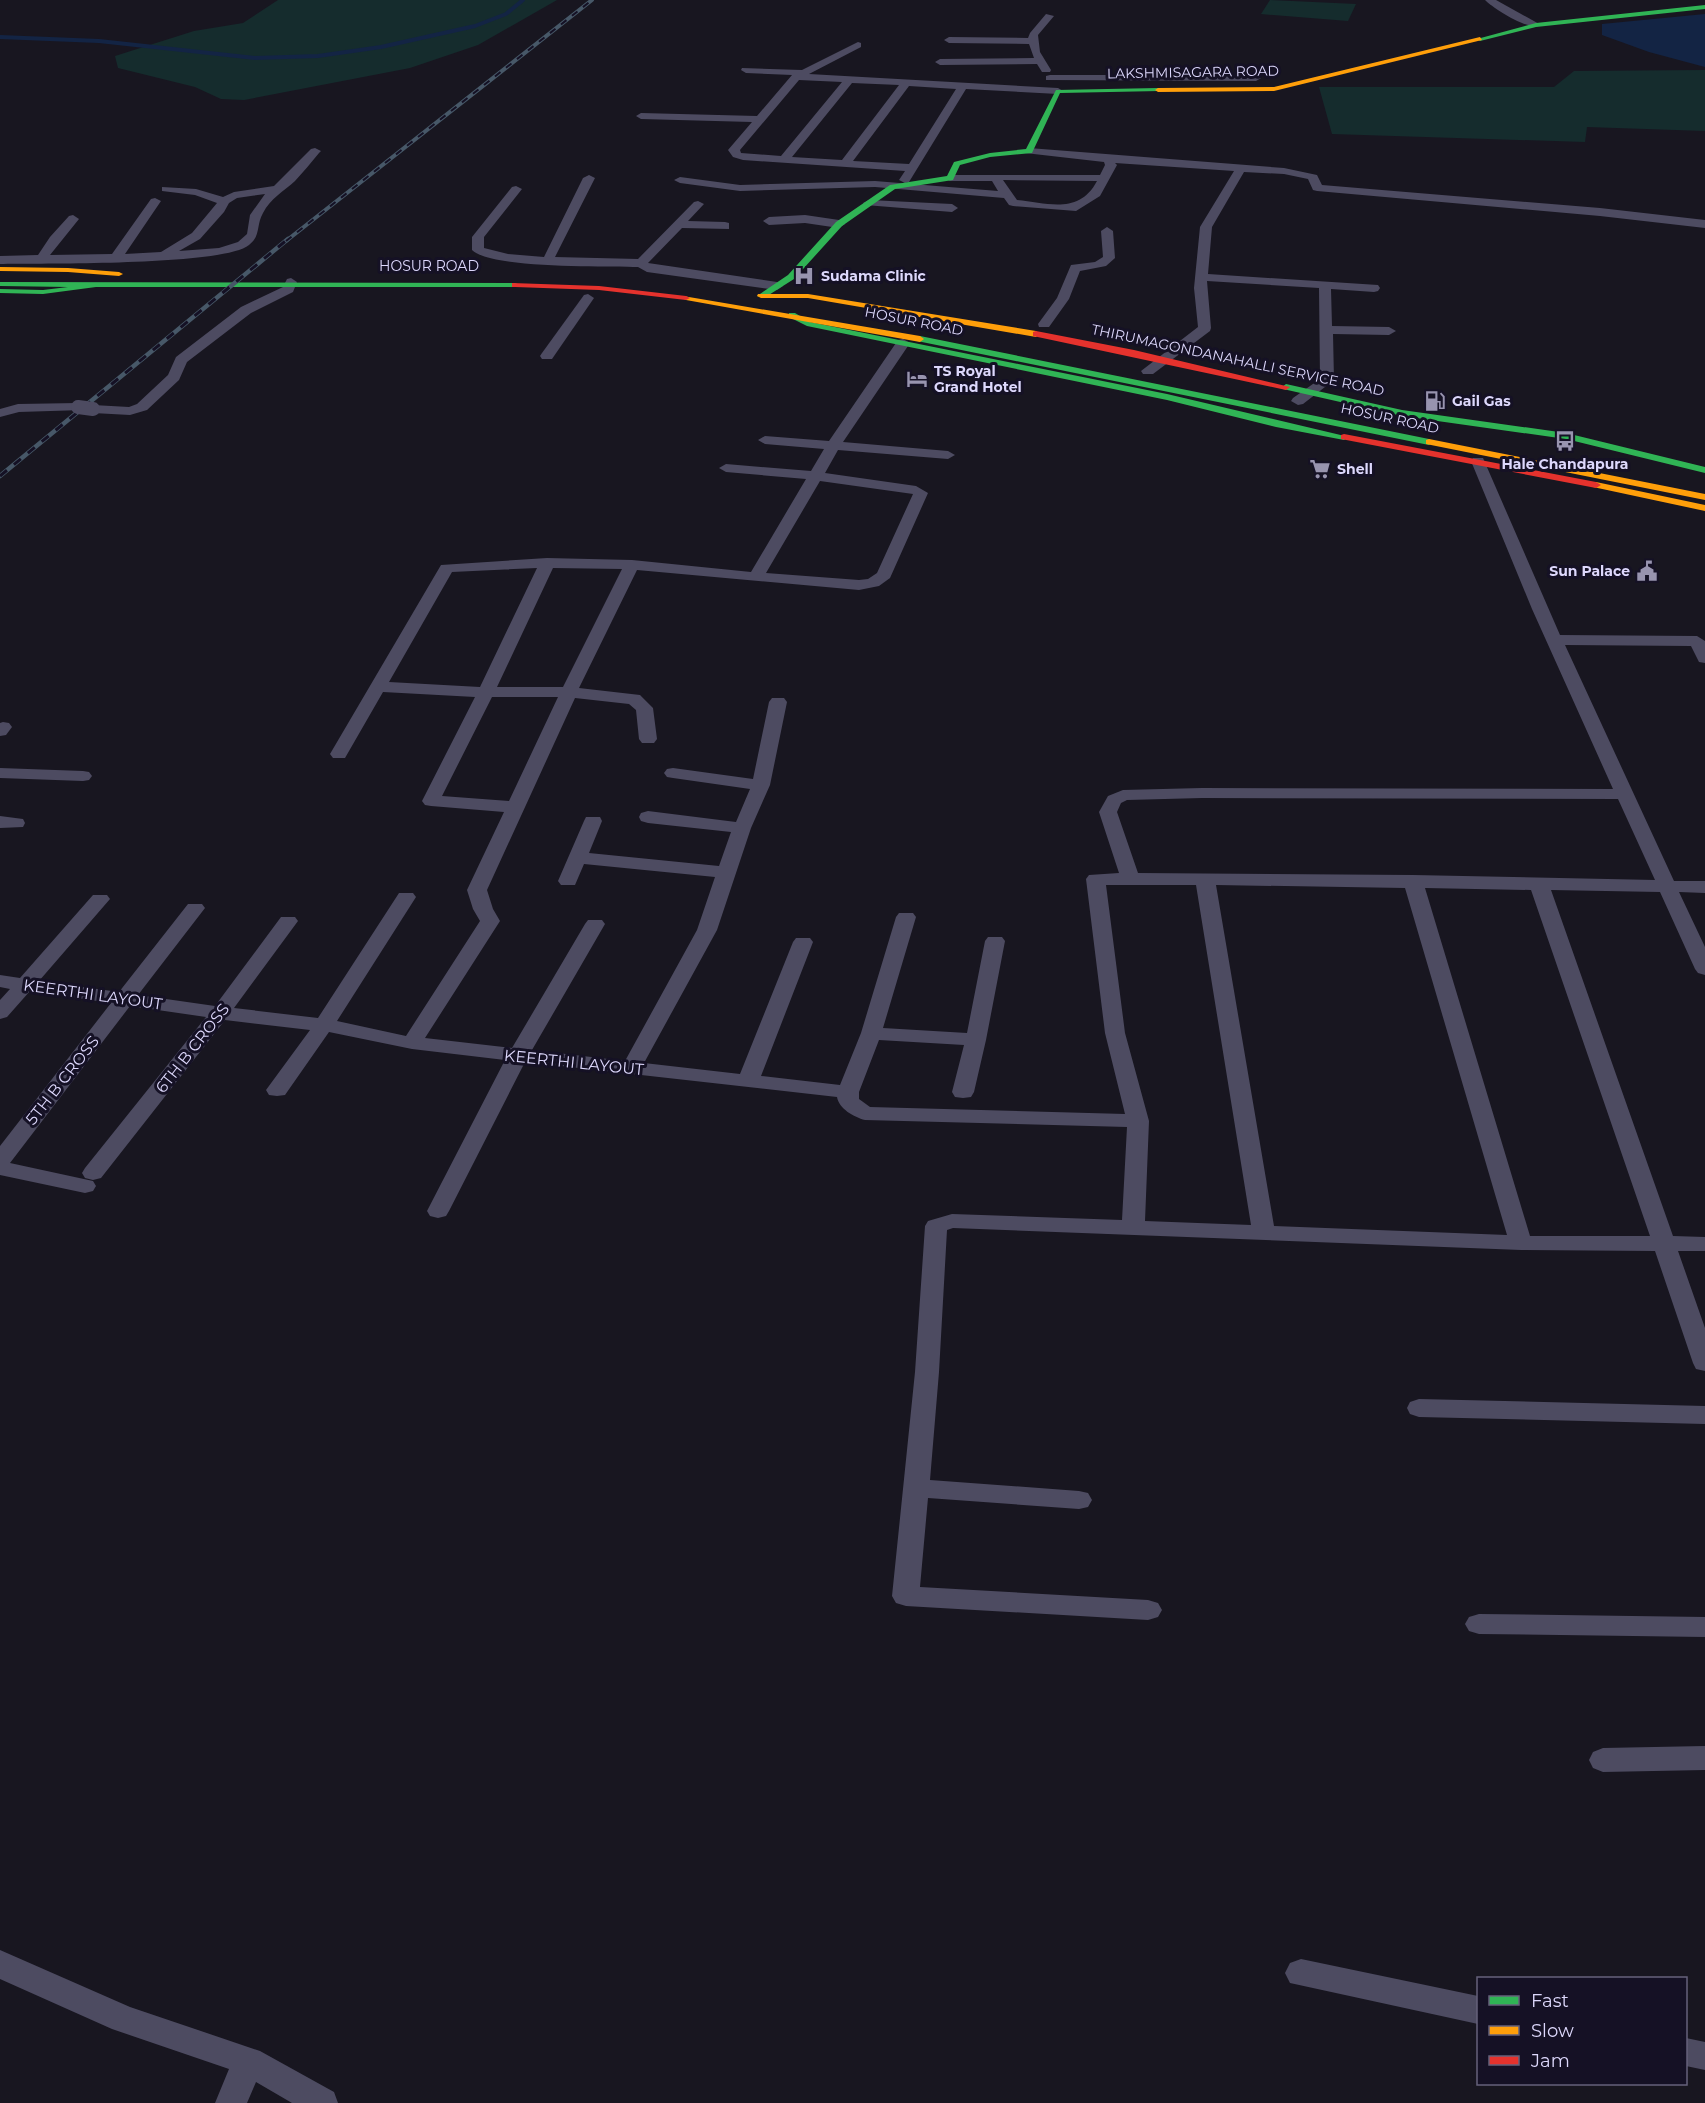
<svg xmlns="http://www.w3.org/2000/svg" width="1705" height="2103" viewBox="0 0 1705 2103" font-family="Montserrat,sans-serif">
<style>
.green{fill:#152c2d}
.water{fill:#132444}
.lines{fill:none;stroke-linecap:round;stroke-linejoin:round}
.stream{stroke:#132444;stroke-width:4}
.street{fill:#4d4b61;fill-rule:evenodd}
.fast{fill:#30b455;fill-rule:evenodd}
.slow{fill:#ff9f0a;fill-rule:evenodd}
.jam{fill:#e5322d;fill-rule:evenodd}
.rail-far1-casing{stroke:#475868;stroke-width:4}
.rail-casing{stroke:#475868;stroke-width:4.5}
.rail-far1{stroke:#151125;stroke-width:2;stroke-dasharray:7;stroke-linecap:butt}
.rail{stroke:#151125;stroke-width:3;stroke-dasharray:9;stroke-linecap:butt}
.street-bridge{stroke:#4d4b61;stroke-width:14}
.labels{text-anchor:middle;stroke-width:6;stroke-linejoin:round;paint-order:stroke}
.far-street-label{font-size:14px;fill:#ddd8fc;stroke:#151125}
.far-poi-label{font-size:14px;font-weight:bold;fill:#ddd8fc;stroke:#151125;text-anchor:start}
.street-label{font-size:16px;fill:#ddd8fc;stroke:#151125}
</style>
<rect width="100%" height="100%" fill="#181620"/>
<g class="green">
<path d="M 278,0 L 557,0 L 478,45 L 410,68 L 244,100 L 221,99 L 195,87 L 118,68 L 115,56 L 194,31 L 243,23 Z"/>
<path d="M 1270,0 L 1356,4 L 1348,21 L 1261,14 Z"/>
<path d="M 1705,70 L 1705,131 L 1587,127 L 1585,142 L 1332,134 L 1319,87 L 1554,87 L 1574,71 Z"/>
</g>
<path class="water" d="M 1705,14 L 1705,67 L 1649,52 L 1602,35 L 1602,24 Z"/>
<g class="lines">
<path class="stream" d="M 0,37 L 99,41 L 255,58 L 318,56 L 381,47 L 475,26 L 506,14 L 523,0"/>
<g class="street">
<path d="M 1485,0 L 1496,0 L 1541,25 C 1530,32 1494,9 1485,0 Z"/>
<path d="M 1046,14 L 1054,16 L 1038,35 L 1040,52 L 1051,70 L 1050,72 L 1042,72 L 1037,64 L 940,65 L 935,62 L 940,59 L 1034,58 L 1029,44 L 949,43 L 944,40 L 949,37 L 1028,38 L 1030,33 Z"/>
<path d="M 858,42 L 861,43 L 861,47 L 809,74 L 1058,88 L 1063,91 L 1058,94 L 966,89 L 909,182 L 905,183 L 899,180 L 905,171 L 743,160 L 733,157 L 728,150 L 752,122 L 641,119 L 636,116 L 641,113 L 757,116 L 792,75 L 746,73 L 741,70 L 742,68 L 802,70 ZM 799,80 L 842,82 L 781,156 L 741,153 L 740,150 ZM 852,83 L 899,85 L 842,160 L 792,157 ZM 909,86 L 956,89 L 909,164 L 853,161 Z"/>
<path d="M 1050,75 L 1256,75 L 1261,78 L 1256,81 L 1046,80 L 1046,76 Z"/>
<path d="M 315,148 L 321,151 L 319,153 C 311,163 303,172 295,181 C 284,191 270,199 263,213 C 256,225 261,236 249,245 C 223,266 43,263 0,264 L 0,256 L 38,255 L 50,237 L 69,216 L 73,215 L 79,219 L 50,255 L 112,254 L 151,199 L 155,198 L 161,201 L 125,254 L 161,252 L 192,233 L 217,203 L 195,195 L 162,191 L 162,187 L 196,189 L 223,197 L 234,192 L 274,186 L 311,149 ZM 265,194 L 250,215 L 247,234 L 238,242 L 219,248 L 179,251 L 200,239 L 224,212 L 229,203 L 237,198 Z"/>
<path d="M 1029,148 L 1284,168 L 1317,175 L 1322,185 L 1600,208 L 1705,220 L 1705,228 L 1600,216 L 1317,191 L 1313,190 L 1308,179 L 1284,174 L 1244,172 L 1212,227 L 1208,274 L 1378,285 L 1380,288 L 1378,291 L 1374,292 L 1331,289 L 1332,326 L 1389,327 L 1396,331 L 1389,335 L 1333,334 L 1334,380 L 1303,404 L 1298,405 L 1291,401 L 1293,398 L 1320,379 L 1319,288 L 1207,281 L 1211,328 L 1210,331 L 1153,374 L 1143,374 L 1141,371 L 1198,327 L 1194,288 L 1200,227 L 1234,171 L 1115,163 L 1117,165 L 1100,196 L 1076,211 L 1013,206 L 1009,205 L 1004,198 L 875,187 L 740,191 L 680,183 L 674,180 L 680,177 L 740,185 L 875,181 L 998,191 L 992,181 L 950,181 L 944,178 L 950,175 L 1100,175 L 1105,165 L 1104,162 L 1025,153 L 1023,151 ZM 1003,180 L 1097,181 C 1079,215 1048,203 1017,200 Z"/>
<path d="M 589,175 L 595,178 L 555,257 L 638,259 L 694,202 L 698,201 L 704,204 L 688,221 L 725,222 L 729,223 L 729,229 L 682,228 L 648,263 L 777,282 L 783,286 L 777,290 L 647,272 L 638,267 C 606,266 492,269 472,250 L 472,237 L 512,187 L 516,186 L 522,189 L 484,237 L 484,248 L 508,254 L 544,257 L 583,178 Z"/>
<path d="M 869,200 L 952,204 L 958,208 L 952,212 L 865,205 L 863,203 Z"/>
<path d="M 805,215 L 839,220 L 845,224 L 839,228 L 805,223 L 769,225 L 763,221 L 769,217 Z"/>
<path d="M 1107,227 L 1113,231 L 1115,258 L 1106,266 L 1080,271 L 1069,299 L 1049,327 L 1039,327 L 1038,324 L 1057,298 L 1071,265 L 1095,262 L 1103,257 L 1101,231 Z"/>
<path d="M 291,278 L 297,282 L 293,292 L 251,313 L 187,362 L 179,380 L 147,410 L 130,415 L 93,413 L 86,409 L 93,405 L 129,407 L 137,404 L 168,375 L 176,357 L 241,307 L 283,287 L 287,279 Z"/>
<path d="M 588,294 L 594,298 L 552,359 L 542,359 L 540,356 L 542,353 L 584,295 Z"/>
<path d="M 903,339 L 910,343 L 843,442 L 948,451 L 955,455 L 948,459 L 838,450 L 825,473 L 916,486 L 928,493 L 890,578 L 879,586 L 859,590 L 637,570 L 579,688 L 640,695 L 653,708 L 657,739 L 654,743 L 642,743 L 639,739 L 636,710 L 629,704 L 575,698 L 487,890 L 493,909 L 500,921 L 425,1038 L 512,1048 L 585,924 L 588,920 L 602,920 L 605,924 L 532,1050 L 625,1061 L 697,930 L 715,877 L 584,864 L 575,885 L 561,885 L 558,881 L 584,821 L 586,817 L 600,817 L 602,821 L 589,853 L 719,866 L 731,832 L 648,823 L 641,821 L 639,817 L 641,813 L 648,811 L 736,822 L 750,789 L 673,778 L 667,777 L 664,773 L 667,769 L 673,768 L 753,779 L 769,702 L 772,698 L 784,698 L 787,702 L 770,785 L 751,828 L 717,930 L 644,1063 L 740,1074 L 793,942 L 796,938 L 810,938 L 813,942 L 761,1076 L 840,1085 L 861,1033 L 896,917 L 899,913 L 913,913 L 916,917 L 883,1028 L 967,1033 L 985,941 L 988,937 L 1002,937 L 1005,941 L 986,1040 L 974,1092 L 971,1097 L 963,1098 L 955,1097 L 952,1092 L 964,1045 L 879,1040 L 859,1092 L 859,1099 L 870,1107 L 1125,1114 L 1105,1033 L 1086,879 L 1089,875 L 1119,873 L 1099,812 L 1108,796 L 1123,790 L 1202,788 L 1613,789 L 1532,609 L 1471,461 L 1473,458 L 1483,458 L 1560,635 L 1697,636 L 1705,641 L 1705,663 L 1699,662 L 1691,646 L 1565,645 L 1674,881 L 1705,881 L 1705,893 L 1679,892 L 1705,947 L 1705,975 L 1698,973 L 1695,969 L 1660,892 L 1551,890 L 1673,1236 L 1705,1237 L 1705,1251 L 1678,1251 L 1705,1328 L 1705,1371 L 1696,1369 L 1693,1363 L 1655,1251 L 1521,1250 L 953,1228 L 947,1230 L 939,1372 L 930,1480 L 1079,1491 L 1088,1493 L 1092,1500 L 1088,1507 L 1079,1509 L 928,1498 L 920,1587 L 1148,1600 L 1158,1603 L 1162,1610 L 1158,1617 L 1148,1620 L 906,1606 L 896,1603 L 892,1596 L 915,1372 L 925,1226 L 928,1221 L 952,1214 L 1122,1220 L 1127,1127 L 865,1120 C 854,1117 839,1109 837,1097 L 525,1062 L 449,1211 L 446,1216 L 438,1218 L 430,1216 L 427,1211 L 505,1060 L 412,1049 L 329,1032 L 285,1095 L 277,1096 L 269,1095 L 266,1090 L 310,1030 L 225,1020 L 101,1178 L 93,1180 L 85,1178 L 82,1173 L 85,1168 L 206,1017 L 130,1006 L 10,1163 L 93,1181 L 96,1186 L 93,1191 L 85,1193 L 0,1175 L 0,1146 L 111,1003 L 30,991 L 7,1017 L 0,1019 L 0,1000 L 10,989 L 0,987 L 0,975 L 20,978 L 93,895 L 107,895 L 110,899 L 39,981 L 119,992 L 188,904 L 202,904 L 205,908 L 138,995 L 215,1006 L 281,917 L 295,917 L 298,921 L 234,1008 L 318,1018 L 399,893 L 413,893 L 416,897 L 337,1021 L 406,1036 L 480,921 L 473,909 L 467,890 L 504,812 L 431,806 L 425,805 L 422,801 L 475,697 L 383,692 L 345,758 L 333,758 L 330,754 L 441,565 L 547,558 L 632,560 L 751,572 L 806,479 L 726,472 L 719,468 L 726,464 L 811,471 L 824,449 L 765,444 L 758,440 L 765,436 L 829,441 L 898,340 ZM 820,481 L 913,494 L 877,573 L 868,579 L 859,580 L 766,573 ZM 537,568 L 480,687 L 389,682 L 452,572 ZM 553,568 L 622,569 L 563,687 L 497,687 ZM 492,697 L 558,697 L 509,801 L 442,796 ZM 1202,798 L 1618,799 L 1655,880 L 1413,875 L 1138,873 L 1117,812 L 1121,803 L 1127,800 ZM 1106,885 L 1196,885 L 1251,1225 L 1145,1221 L 1149,1121 L 1125,1033 ZM 1216,885 L 1405,888 L 1507,1235 L 1274,1226 ZM 1425,888 L 1531,890 L 1650,1236 L 1530,1236 Z"/>
<path d="M 78,403 L 83,404 L 85,407 L 83,410 L 19,412 L 0,417 L 0,409 L 18,404 Z"/>
<path d="M 3,722 L 9,723 L 12,727 L 6,735 L 0,736 L 0,723 Z"/>
<path d="M 0,768 L 83,771 L 89,772 L 92,776 L 89,780 L 83,781 L 0,778 Z"/>
<path d="M 0,816 L 23,819 L 25,823 L 23,827 L 0,828 Z"/>
<path d="M 1419,1399 L 1705,1406 L 1705,1424 L 1419,1417 L 1410,1414 L 1407,1408 L 1410,1402 Z"/>
<path d="M 1479,1614 L 1705,1617 L 1705,1637 L 1479,1634 L 1469,1631 L 1465,1624 L 1469,1617 Z"/>
<path d="M 1705,1746 L 1705,1770 L 1603,1772 L 1593,1768 L 1589,1760 L 1593,1752 L 1603,1748 Z"/>
<path d="M 0,1950 L 130,2007 L 260,2051 L 334,2092 L 338,2103 L 292,2103 L 256,2082 L 247,2103 L 215,2103 L 229,2069 L 112,2029 L 0,1979 Z"/>
<path d="M 1301,1959 L 1478,1996 L 1478,2024 L 1290,1983 L 1285,1973 L 1290,1963 Z"/>
<path d="M 1686,2038 L 1705,2042 L 1705,2070 L 1686,2066 Z"/>
</g>
<g class="fast">
<path d="M 1705,5 L 1705,9 L 1536,27 L 1480,41 L 1477,39 L 1536,23 Z"/>
<path d="M 1158,88 L 1160,91 L 1060,93 L 1032,153 L 990,157 L 960,165 L 953,180 L 895,189 L 842,226 L 794,279 L 764,298 L 757,296 L 788,275 L 836,222 L 890,185 L 947,176 L 954,162 L 990,153 L 1026,149 L 1056,90 Z"/>
<path d="M 0,282 L 515,283 L 519,285 L 515,287 L 96,287 L 43,294 L 0,293 L 0,289 L 43,290 L 68,287 L 0,286 Z"/>
<path d="M 789,313 L 795,313 L 810,322 L 1167,394 L 1349,437 L 1344,440 L 1276,427 L 1167,400 L 807,326 L 789,317 Z"/>
<path d="M 920,336 L 1429,439 L 1434,442 L 1429,445 L 917,341 L 917,337 Z"/>
<path d="M 1286,384 L 1402,410 L 1566,433 L 1705,467 L 1705,473 L 1566,439 L 1402,416 L 1283,389 L 1282,387 Z"/>
</g>
<g class="slow">
<path d="M 1480,37 L 1482,40 L 1274,91 L 1158,92 L 1155,90 L 1158,88 L 1274,87 Z"/>
<path d="M 0,267 L 68,268 L 119,272 L 123,274 L 119,276 L 68,272 L 0,271 Z"/>
<path d="M 758,294 L 808,294 L 1036,331 L 1040,334 L 1036,337 L 808,298 L 761,298 L 757,296 Z"/>
<path d="M 683,296 L 920,336 L 924,339 L 920,342 L 686,300 L 682,298 Z"/>
<path d="M 1429,439 L 1705,494 L 1705,500 L 1426,444 L 1426,440 Z"/>
<path d="M 1596,482 L 1705,505 L 1705,511 L 1593,487 L 1591,485 Z"/>
</g>
<g class="jam">
<path d="M 512,283 L 599,286 L 686,296 L 690,298 L 686,300 L 599,290 L 515,287 L 512,287 Z"/>
<path d="M 1036,331 L 1134,350 L 1290,387 L 1286,390 L 1033,336 L 1033,332 Z"/>
<path d="M 1344,434 L 1596,482 L 1601,485 L 1596,488 L 1341,439 L 1341,435 Z"/>
</g>
<g class="rail-far1-casing">
<path id="rail-far1" d="M 286,241 L 592,0"/>
</g>
<g class="rail-casing">
<path id="rail" d="M 0,476 L 288,239"/>
</g>
<use href="#rail-far1" class="rail-far1"/>
<use href="#rail" class="rail"/>
<path class="street-bridge" d="M 78,407 L 93,409"/>
</g>
<defs>
<g id="hospital-bare" transform="scale(1.62)"><path d="M-5-5h3v3.5h4V-5h3V5h-3V1.5h-4V5h-3Z" fill="#9894af" stroke="#151125" stroke-width="2.5" paint-order="stroke"/></g>
<g id="hotel-bare" transform="scale(1.62)"><path d="M-6-4.5h1.5V1H6V5H4.5V3h-9V5H-6ZM-4 0a1.8 1.8 0 1 1 3.6 0ZM.5 0V-2.5h3Q6-2.5 6 0Z" fill="#9894af" stroke="#151125" stroke-width="2.5" paint-order="stroke"/></g>
<g id="fuel-bare" transform="scale(1.62)"><path d="M-5.5-6h7V0h2V4h1.3V-2.5L3-4.5l.8-.8L6-3V5H2.5V1h-1V6h-7ZM-4.2-4.7v3.2H.2V-4.7Z" fill="#9894af" stroke="#151125" stroke-width="2.5" paint-order="stroke"/></g>
<g id="bus-bare" transform="scale(1.62)"><path d="M-5-6H5V4H4V6H2V4H-2V6H-4V4H-5ZM-3.5-4V0h7V-4ZM-3.5 1.2v1.5H-2V1.2ZM2 1.2v1.5H3.5V1.2Z" fill="#9894af" stroke="#151125" stroke-width="2.5" paint-order="stroke"/></g>
<g id="supermarket-bare" transform="scale(1.62)"><path d="M-6-5.5h2.5l.6 2H6L4.5 2H-2.5L-4.4-4H-6ZM-1.5 3.2a1.3 1.3 0 1 0 .1 0ZM3 3.2a1.3 1.3 0 1 0 .1 0Z" fill="#9894af" stroke="#151125" stroke-width="2.5" paint-order="stroke"/></g>
<g id="civic-bare" transform="scale(1.62)"><path d="M-.6-6.5H3V-4.5H.6V-3L4-1V1h2V6H-6V1h2V-1L-.6-3ZM-1.2 2.5V6h2.4V2.5Z" fill="#9894af" stroke="#151125" stroke-width="2.5" paint-order="stroke"/></g>
</defs>
<g fill-rule="evenodd">
<use href="#hospital-bare" x="804" y="276"/>
<use href="#hotel-bare" x="917" y="379"/>
<use href="#fuel-bare" x="1435" y="401"/>
<use href="#bus-bare" x="1565" y="441"/>
<use href="#supermarket-bare" x="1320" y="469"/>
<use href="#civic-bare" x="1647" y="571"/>
</g>
<g class="labels">
<g class="far-street-label">
<text transform="translate(1193 72) rotate(-1)" y="5">LAKSHMISAGARA ROAD</text>
<text x="429" y="271">HOSUR ROAD</text>
<text transform="translate(914 321) rotate(11)" y="5">HOSUR ROAD</text>
<text transform="translate(1238 360) rotate(12)" y="5">THIRUMAGONDANAHALLI SERVICE ROAD</text>
<text transform="translate(1390 418) rotate(12)" y="5">HOSUR ROAD</text>
</g>
<g class="far-poi-label">
<text x="821" y="281">Sudama Clinic</text>
<text x="934" y="376">TS Royal<tspan x="934" dy="16">Grand Hotel</tspan></text>
<text x="1452" y="406">Gail Gas</text>
<text x="1565" y="469" text-anchor="middle">Hale Chandapura</text>
<text x="1337" y="474">Shell</text>
<text x="1630" y="576" text-anchor="end">Sun Palace</text>
</g>
<g class="street-label">
<text transform="translate(93 994) rotate(8)" y="6">KEERTHI LAYOUT</text>
<text transform="translate(192 1048) rotate(-52)" y="6">6TH B CROSS</text>
<text transform="translate(574 1062) rotate(6)" y="6">KEERTHI LAYOUT</text>
<text transform="translate(62 1080) rotate(-52)" y="6">5TH B CROSS</text>
</g>
</g>
<rect x="1477" y="1977" width="210" height="108" fill="#151125" stroke="#65617b" stroke-width="1.5"/>
<rect x="1489" y="1996" width="30" height="9" fill="#30b455" stroke="#65617b" stroke-width="1.5"/>
<text x="1531" y="2007" font-size="18" fill="#ddd8fc">Fast</text>
<rect x="1489" y="2026" width="30" height="9" fill="#ff9f0a" stroke="#65617b" stroke-width="1.5"/>
<text x="1531" y="2037" font-size="18" fill="#ddd8fc">Slow</text>
<rect x="1489" y="2056" width="30" height="9" fill="#e5322d" stroke="#65617b" stroke-width="1.5"/>
<text x="1531" y="2067" font-size="18" fill="#ddd8fc">Jam</text>
</svg>
